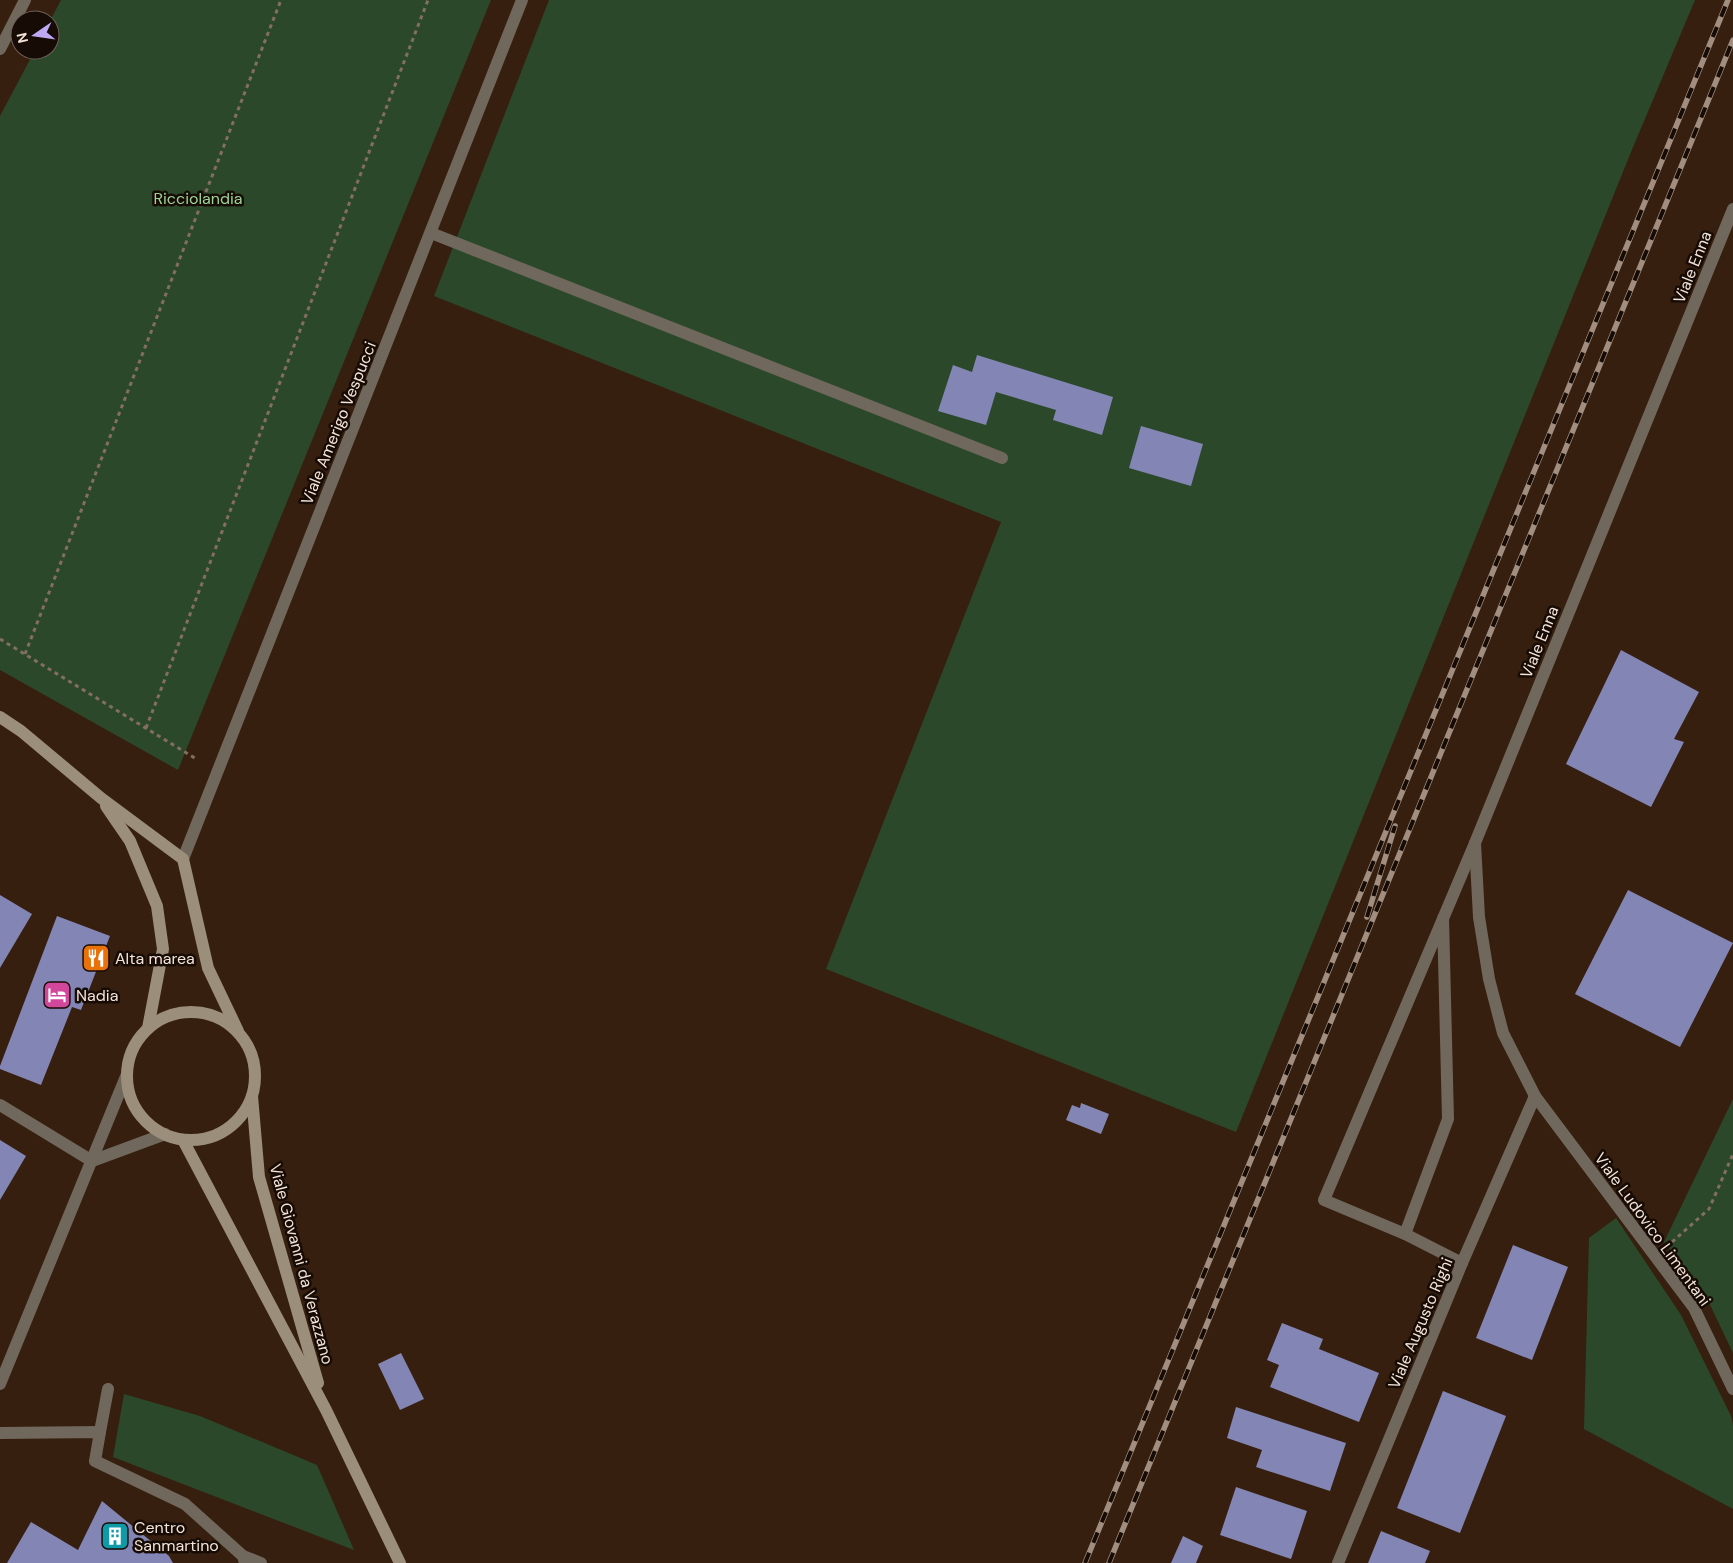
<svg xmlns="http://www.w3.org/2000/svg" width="1733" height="1563" viewBox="0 0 1733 1563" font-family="'DM Sans',sans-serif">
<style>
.green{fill:#2c482a}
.building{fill:#8385b5}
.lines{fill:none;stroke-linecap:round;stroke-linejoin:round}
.path{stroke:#836f61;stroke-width:3;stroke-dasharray:4 4;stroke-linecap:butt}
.lane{stroke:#70685c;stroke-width:12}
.street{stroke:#70685c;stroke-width:12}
.secondary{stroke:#9b8e7b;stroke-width:12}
.rail-casing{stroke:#a18e80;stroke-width:5.5}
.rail{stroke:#160b05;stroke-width:4;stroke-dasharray:11;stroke-linecap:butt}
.labels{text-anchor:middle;stroke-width:5;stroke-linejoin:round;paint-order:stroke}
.park-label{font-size:16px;fill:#9dd598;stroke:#160b05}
.street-label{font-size:16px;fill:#f3e3d8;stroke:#160b05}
.poi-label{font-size:16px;fill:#f3e3d8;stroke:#160b05;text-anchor:start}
</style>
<rect width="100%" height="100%" fill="#361f0e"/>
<g class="green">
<path d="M 61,0 L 491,0 L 178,770 L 0,670 L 0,116 L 35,50 L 50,50 L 50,21 Z"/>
<path d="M 549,0 L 1695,0 L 1631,152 L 1236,1132 L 826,969 L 1001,522 L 434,296 Z"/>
<path d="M 1733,1099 L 1733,1353 L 1703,1290 L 1664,1242 Z"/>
<path d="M 1616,1218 L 1681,1315 L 1731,1416 L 1733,1425 L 1733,1509 L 1584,1429 L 1589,1238 Z"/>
<path d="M 124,1394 L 200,1416 L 317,1465 L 354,1550 L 113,1457 Z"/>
</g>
<g class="building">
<path d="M 977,355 L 1113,397 L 1102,435 L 1053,420 L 1056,410 L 996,392 L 986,425 L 938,411 L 953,365 L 972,372 Z"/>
<path d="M 1141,426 L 1203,444 L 1191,486 L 1129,468 Z"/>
<path d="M 1621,650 L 1699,692 L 1674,739 L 1684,742 L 1651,807 L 1566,764 Z"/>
<path d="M 1628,890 L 1733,943 L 1680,1047 L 1575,994 Z"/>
<path d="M 0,895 L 32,914 L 0,968 Z"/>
<path d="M 57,916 L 110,936 L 81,1010 L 72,1007 L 41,1085 L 0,1069 L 0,1066 Z"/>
<path d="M 1081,1103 L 1109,1114 L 1101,1134 L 1066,1120 L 1072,1105 L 1080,1108 Z"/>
<path d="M 0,1140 L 26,1156 L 0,1200 Z"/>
<path d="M 1513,1245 L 1568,1267 L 1532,1360 L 1476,1338 Z"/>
<path d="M 1282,1323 L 1323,1339 L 1319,1349 L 1379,1373 L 1359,1422 L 1270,1387 L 1279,1365 L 1267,1360 Z"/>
<path d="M 401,1353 L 424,1399 L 400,1410 L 378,1364 Z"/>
<path d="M 1443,1391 L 1506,1416 L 1460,1533 L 1397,1508 Z"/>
<path d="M 1236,1407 L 1346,1443 L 1330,1491 L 1256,1467 L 1262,1450 L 1227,1438 Z"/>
<path d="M 1236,1487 L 1307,1511 L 1291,1559 L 1220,1535 Z"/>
<path d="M 102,1501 L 169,1556 L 173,1563 L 7,1563 L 31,1522 L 78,1550 Z"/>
<path d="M 1381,1531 L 1430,1551 L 1425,1563 L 1368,1563 Z"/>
<path d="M 1183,1536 L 1203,1546 L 1196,1563 L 1171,1563 Z"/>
</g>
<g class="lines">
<g class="path">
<path d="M 0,639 L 198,760"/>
<path d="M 25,654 L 281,0"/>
<path d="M 146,728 L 428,0"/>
<path d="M 1672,1242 L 1709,1209 L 1733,1154"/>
</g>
<g class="lane">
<path d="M 431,233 L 1002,458"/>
<path d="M 1443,918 L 1448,1119 L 1405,1234 L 1324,1200 L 1475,843"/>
<path d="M 1405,1234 L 1462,1263"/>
<path d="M 100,1432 L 108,1389"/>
<path d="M 0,1433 L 100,1432 L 95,1461 L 185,1504 L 243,1556 L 245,1563"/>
<path d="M 243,1556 L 261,1563"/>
</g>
<g class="street">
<path d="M 0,49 L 25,0"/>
<path d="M 1733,209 L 1475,843 L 1479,917 L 1489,979 L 1503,1033 L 1535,1096 L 1694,1308 L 1733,1389"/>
<path d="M 183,859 L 522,0"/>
<path d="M 0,1105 L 92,1161"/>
<path d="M 92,1161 L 165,1134"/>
<path d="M 0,1384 L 127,1074"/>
<path d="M 1338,1563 L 1462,1263 L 1535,1096"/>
</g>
<g class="secondary">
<path d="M 0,717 L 21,731 L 101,798 L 183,859 L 208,968 L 238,1031"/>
<path d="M 106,806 L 130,841 L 157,906 L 163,949 L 148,1028"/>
<circle cx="191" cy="1076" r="64"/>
<path d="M 252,1096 L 259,1177 L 318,1383"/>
<path d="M 183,1140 L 326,1410 L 400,1563"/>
</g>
<g class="rail-casing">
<g id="rail">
<path d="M 1367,917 L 1395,826"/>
<path d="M 1085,1563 L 1728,0"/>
<path d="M 1109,1563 L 1733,40"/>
</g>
</g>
<use href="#rail" class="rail"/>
</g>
<defs>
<g id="restaurant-square" transform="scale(1.4375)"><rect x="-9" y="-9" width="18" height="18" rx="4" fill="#e8710a" stroke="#160b05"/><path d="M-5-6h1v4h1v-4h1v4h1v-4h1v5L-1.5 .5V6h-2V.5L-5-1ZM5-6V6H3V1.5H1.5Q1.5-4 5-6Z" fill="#fff"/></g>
<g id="hotel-square" transform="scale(1.4375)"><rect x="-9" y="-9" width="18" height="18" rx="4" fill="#d1479c" stroke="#160b05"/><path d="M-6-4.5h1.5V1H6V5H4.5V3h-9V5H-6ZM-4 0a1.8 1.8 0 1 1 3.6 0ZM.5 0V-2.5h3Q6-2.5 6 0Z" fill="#fff"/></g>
<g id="building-square" transform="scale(1.4375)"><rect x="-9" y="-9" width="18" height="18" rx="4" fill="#0f9aa8" stroke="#160b05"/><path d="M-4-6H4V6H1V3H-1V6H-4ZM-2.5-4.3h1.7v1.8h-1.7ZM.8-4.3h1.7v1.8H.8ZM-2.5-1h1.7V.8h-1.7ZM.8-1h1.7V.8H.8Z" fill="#fff"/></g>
</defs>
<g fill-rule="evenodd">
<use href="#restaurant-square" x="96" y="958"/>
<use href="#hotel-square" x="57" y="995"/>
<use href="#building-square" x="115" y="1536"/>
</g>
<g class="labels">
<g class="park-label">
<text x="198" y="204">Ricciolandia</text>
</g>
<g class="street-label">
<text transform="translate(1692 267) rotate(-68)" y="6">Viale Enna</text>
<text transform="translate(338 423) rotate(-68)" y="6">Viale Amerigo Vespucci</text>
<text transform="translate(1539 642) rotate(-68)" y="6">Viale Enna</text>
<text transform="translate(1653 1229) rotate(54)" y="6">Viale Ludovico Limentani</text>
<text transform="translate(302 1264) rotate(75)" y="6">Viale Giovanni da Verazzano</text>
<text transform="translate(1420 1323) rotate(-67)" y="6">Viale Augusto Righi</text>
</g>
<g class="poi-label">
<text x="115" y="964">Alta marea</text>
<text x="76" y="1001">Nadia</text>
<text x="134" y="1533">Centro<tspan x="134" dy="18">Sanmartino</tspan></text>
</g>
</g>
<g transform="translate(35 35) rotate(257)"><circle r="24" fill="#160b05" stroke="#6e6159"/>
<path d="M0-4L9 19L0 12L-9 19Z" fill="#bea9f5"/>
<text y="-8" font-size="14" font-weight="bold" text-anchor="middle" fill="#f3e3d8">N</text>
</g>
</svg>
